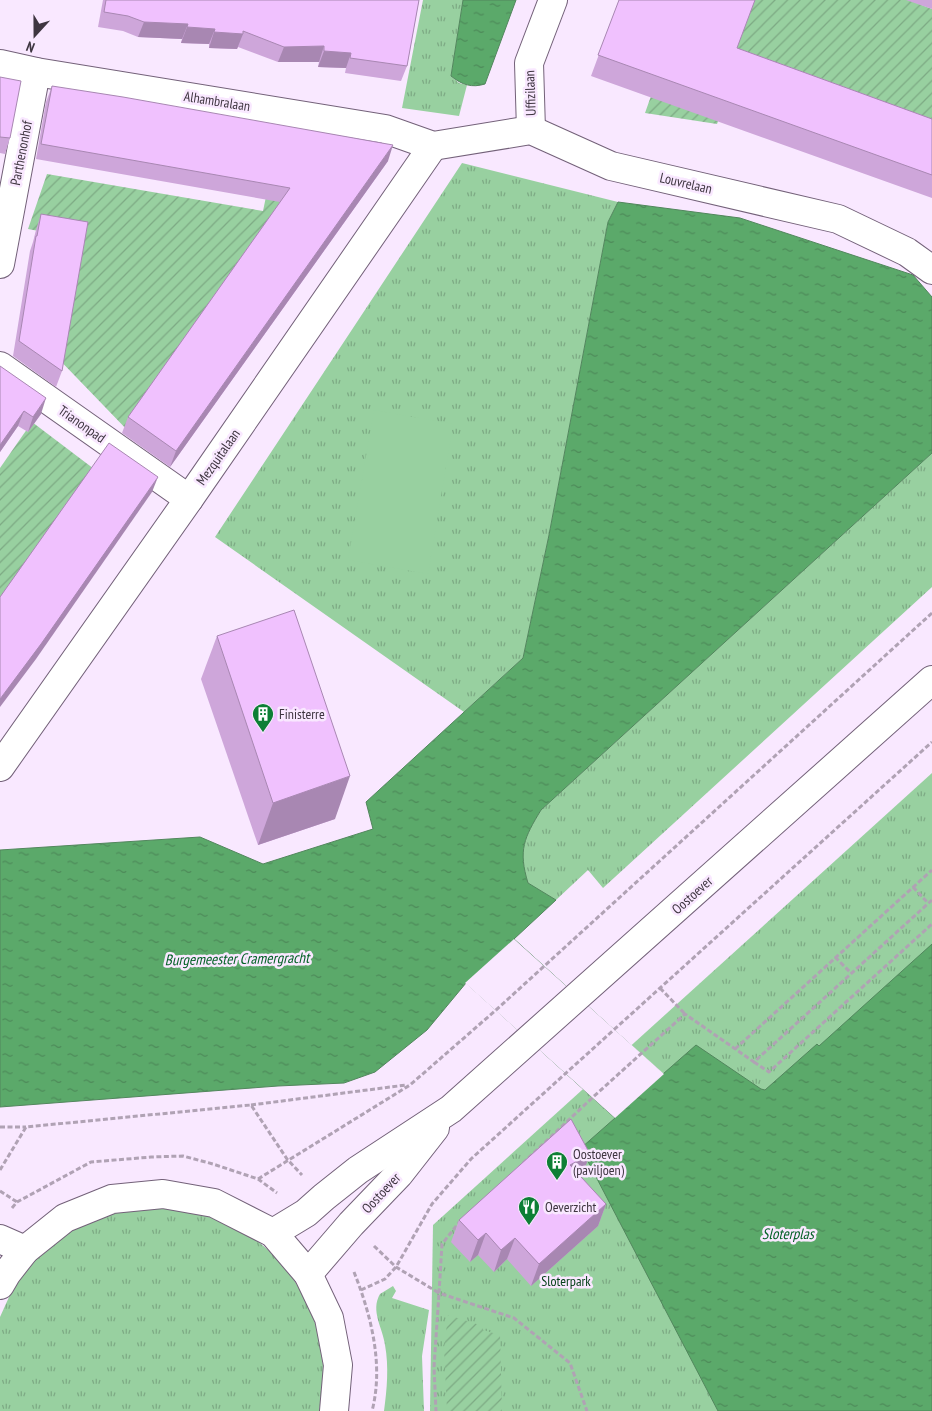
<svg xmlns="http://www.w3.org/2000/svg" width="932" height="1411" viewBox="0 0 932 1411" font-family="'PT Sans Narrow',sans-serif">
<style>
.grass{fill:url(#grass-tufts)}
.garden{fill:url(#garden-furrows)}
.pitch{fill:#98d0a0}
.water{fill:url(#water-ripples);stroke:#52865d}
.pier{fill:#f9e8ff}
.lines{fill:none;stroke-linecap:round;stroke-linejoin:round}
.pedestrian-casing{stroke:#736179;stroke-width:30}
.minor-casing{stroke:#736179;stroke-width:30}
.tertiary-casing{stroke:#736179;stroke-width:30}
.secondary-casing{stroke:#736179;stroke-width:30}
.path{stroke:#b0a2b4;stroke-width:3;stroke-dasharray:5 2.5;stroke-linecap:butt}
.pedestrian{stroke:#fff;stroke-width:28}
.minor{stroke:#fff;stroke-width:28}
.tertiary{stroke:#fff;stroke-width:28}
.secondary{stroke:#fff;stroke-width:28}
.wall{fill:#cea6da}
.shaded-wall{fill:#a887b2}
.building{fill:#f0c1fe;stroke:#a887b2}
.labels{text-anchor:middle;stroke-width:5;stroke-linejoin:round;paint-order:stroke}
.street-label{font-size:14px;fill:#3e3540;stroke:#f9e8ff}
.poi-label{font-size:14px;fill:#3e3540;stroke:#f9e8ff;text-anchor:start}
.park-label{font-size:14px;fill:#054219;stroke:#f9e8ff}
.water-label{font-size:15px;font-style:italic;fill:#036126;stroke:#f9e8ff}
</style>
<defs>
<pattern id="grass-tufts" width="24" height="20" patternUnits="userSpaceOnUse" patternTransform="scale(1.25)"><rect width="24" height="20" fill="#98d0a0"/><path d="M3 7l-1-3M5 7V3M7 7l1-3M15 17l-1-3M17 17v-4M19 17l1-3" fill="none" stroke="#7daa84"/></pattern>
<pattern id="garden-furrows" width="10" height="10" patternUnits="userSpaceOnUse" patternTransform="scale(1.25)"><rect width="10" height="10" fill="#98d0a0"/><path d="M-1 1l2-2M0 10L10 0M9 11l2-2" fill="none" stroke="#7daa84"/></pattern>
<pattern id="water-ripples" width="26" height="14" patternUnits="userSpaceOnUse" patternTransform="scale(1.25)"><rect width="26" height="14" fill="#5ba96a"/><path d="M2 4q2-2 4 0t4 0M15 11q2-2 4 0t4 0" fill="none" stroke="#4d8a59"/></pattern>
</defs>
<rect width="100%" height="100%" fill="#f9e8ff"/>
<g class="grass">
<path d="M 423,0 L 463,0 L 451,76 L 459,83 L 467,85 L 459,116 L 402,108 Z"/>
<path d="M 462,163 L 618,202 L 608,222 L 549,535 L 523,658 L 464,712 L 215,537 Z"/>
<path d="M 932,453 L 932,587 L 603,888 L 588,870 L 556,900 L 527,883 C 518,850 524,838 541,810 Z"/>
<path d="M 932,773 L 932,997 L 769,1411 L 430,1411 L 433,1225 Z"/>
<path d="M 164,1208 C 186,1210 207,1215 227,1223 C 282,1247 320,1306 323,1365 C 324,1381 322,1396 319,1411 L 0,1411 L 0,1317 L 14,1286 L 27,1269 L 42,1253 L 59,1238 L 78,1226 L 99,1217 L 120,1211 Z"/>
<path d="M 393,1286 L 396,1291 L 392,1298 L 429,1310 L 422,1356 L 424,1411 L 384,1411 C 387,1389 389,1367 385,1345 C 383,1328 370,1311 380,1294 Z"/>
</g>
<g class="garden">
<path d="M 685,0 L 909,0 L 932,9 L 932,151 L 734,79 L 717,124 L 645,113 Z"/>
<path d="M 47,174 L 263,211 L 268,187 L 305,193 L 132,435 L 50,350 L 71,237 L 28,229 Z"/>
<path d="M 32,422 L 102,475 L 0,622 L 0,468 Z"/>
<path d="M 448,1315 L 483,1326 L 483,1330 L 500,1335 L 502,1411 L 447,1411 L 444,1349 Z"/>
</g>
<path class="pitch" d="M 374,410 L 453,424 L 428,574 L 348,560 Z"/>
<g class="water">
<path d="M 463,0 L 516,0 L 485,84 C 472,88 462,85 451,76 Z"/>
<path d="M 618,202 L 740,218 L 913,275 L 932,297 L 932,453 L 541,810 C 524,838 518,850 528,883 L 556,900 L 514,939 L 663,1074 L 696,1045 L 761,1089 L 765,1090 L 817,1044 L 819,1046 L 932,944 L 932,1411 L 718,1411 L 581,1148 L 615,1118 L 466,983 L 427,1030 L 375,1072 L 344,1083 L 278,1086 L 0,1107 L 0,850 L 200,837 L 263,864 L 373,829 L 366,802 L 523,658 L 549,535 L 608,222 Z"/>
</g>
<path class="pier" d="M 514,939 L 664,1074 L 615,1118 L 465,983 Z"/>
<g class="lines">
<g class="pedestrian-casing">
<path id="pedestrian" d="M 0,366 L 189,499"/>
</g>
<g class="minor-casing">
<g id="minor">
<path d="M 0,64 L 36,72 L 385,129 L 433,146 L 531,130 L 611,166 L 838,219 L 907,252 L 932,270"/>
<path d="M 531,130 L 529,63 L 553,0"/>
<path d="M 0,264 L 36,72"/>
<path d="M 0,767 L 189,499 L 433,146"/>
</g>
</g>
<g class="tertiary-casing">
<path id="tertiary" d="M 0,1239 L 25,1250"/>
</g>
<g class="secondary-casing">
<g id="secondary">
<path d="M 273,1233 L 306,1213 L 324,1197 L 358,1170 L 451,1109 L 932,680"/>
<path d="M 308,1274 L 351,1224 L 399,1174 L 435,1128"/>
<path d="M 0,1285 L 7,1273 L 25,1250 L 65,1218 L 112,1199 L 163,1194 L 214,1203 L 273,1233 L 308,1274 L 329,1318 L 338,1365 L 334,1411"/>
</g>
</g>
<g class="path">
<path d="M 913,887 L 928,903"/>
<path d="M 835,957 L 851,973"/>
<path d="M 660,988 L 685,1014"/>
<path d="M 735,1049 L 932,870"/>
<path d="M 754,1062 L 769,1072 L 932,924"/>
<path d="M 251,1105 L 406,1085"/>
<path d="M 0,1127 L 26,1127"/>
<path d="M 523,1163 L 592,1098 L 685,1014 L 754,1062 L 932,900"/>
<path d="M 0,1170 L 26,1127 L 251,1105 L 287,1159 L 302,1175"/>
<path d="M 258,1179 L 410,1085 L 496,1010 L 932,613"/>
<path d="M 0,1191 L 17,1202"/>
<path d="M 12,1208 L 17,1202 L 91,1162 L 151,1157 L 183,1156 L 213,1164 L 258,1179 L 277,1193"/>
<path d="M 461,1220 L 442,1244 L 439,1293 L 514,1318 L 570,1363 L 587,1411"/>
<path d="M 374,1246 L 396,1267 L 439,1293 L 434,1367 L 436,1411"/>
<path d="M 354,1272 C 371,1315 384,1365 372,1411"/>
<path d="M 361,1290 L 385,1279 L 396,1267 L 432,1204 L 471,1159 L 932,742"/>
</g>
<use href="#pedestrian" class="pedestrian"/>
<use href="#minor" class="minor"/>
<use href="#tertiary" class="tertiary"/>
<use href="#secondary" class="secondary"/>
</g>
<g class="wall">
<path d="M 103,0 L 419,0 L 407,66 L 401,81 L 345,73 L 346,68 L 318,67 L 319,62 L 278,62 L 238,47 L 237,49 L 209,48 L 209,44 L 181,43 L 182,39 L 138,37 L 123,31 L 98,27 Z"/>
<path d="M 619,0 L 737,48 L 932,119 L 932,198 L 591,76 Z"/>
<path d="M 906,0 L 932,0 L 932,9 Z"/>
<path d="M 0,77 L 10,138 L 5,154 L 0,153 Z"/>
<path d="M 52,86 L 388,161 L 170,467 L 122,433 L 128,417 L 280,202 L 36,159 L 46,102 Z"/>
<path d="M 41,214 L 62,371 L 56,387 L 13,356 L 30,251 L 33,242 L 36,230 Z"/>
<path d="M 0,366 L 41,414 L 28,432 L 18,426 L 0,452 Z"/>
<path d="M 217,636 L 335,819 L 258,845 L 201,679 Z"/>
<path d="M 582,1176 L 580,1177 L 606,1204 L 598,1226 L 531,1286 L 507,1259 L 494,1272 L 478,1255 L 470,1262 L 451,1242 L 459,1220 Z"/>
</g>
<g class="shaded-wall">
<path d="M 144,22 L 188,24 L 182,39 L 138,37 Z"/>
<path d="M 187,27 L 215,29 L 209,44 L 181,43 Z"/>
<path d="M 214,32 L 243,34 L 237,49 L 209,48 Z"/>
<path d="M 324,46 L 319,62 L 278,62 L 284,47 Z"/>
<path d="M 324,51 L 351,53 L 346,68 L 318,67 Z"/>
<path d="M 393,145 L 388,161 L 170,467 L 176,451 Z"/>
<path d="M 46,398 L 41,414 L 28,432 L 33,417 Z"/>
<path d="M 24,411 L 18,426 L 0,452 L 0,445 Z"/>
<path d="M 158,477 L 152,492 L 36,659 L 0,707 L 0,699 Z"/>
<path d="M 350,776 L 335,819 L 258,845 L 273,803 Z"/>
<path d="M 590,1154 L 582,1176 L 562,1187 L 570,1165 Z"/>
<path d="M 606,1204 L 598,1226 L 531,1286 L 539,1264 Z"/>
<path d="M 486,1233 L 478,1255 L 470,1262 L 478,1240 Z"/>
<path d="M 515,1238 L 507,1259 L 494,1272 L 501,1250 Z"/>
</g>
<g class="building">
<path d="M 106,0 L 419,0 L 407,66 L 350,58 L 351,53 L 324,51 L 324,46 L 284,47 L 243,31 L 243,34 L 214,32 L 215,29 L 187,27 L 188,24 L 144,22 L 128,16 L 104,12 Z"/>
<path d="M 619,0 L 755,0 L 737,48 L 932,119 L 932,175 L 598,55 Z"/>
<path d="M 0,77 L 21,81 L 10,138 L 0,137 Z"/>
<path d="M 52,86 L 123,97 L 393,145 L 176,451 L 128,417 L 290,188 L 41,144 Z"/>
<path d="M 41,214 L 88,222 L 62,371 L 19,341 L 36,236 L 37,236 Z"/>
<path d="M 0,366 L 46,398 L 33,417 L 24,411 L 0,445 Z"/>
<path d="M 109,443 L 158,477 L 41,644 L 0,699 L 0,597 Z"/>
<path d="M 294,610 L 350,776 L 273,803 L 217,636 Z"/>
<path d="M 571,1119 L 590,1154 L 570,1165 L 606,1204 L 539,1264 L 515,1238 L 501,1250 L 486,1233 L 478,1240 L 459,1220 Z"/>
</g>
<defs>
<g id="building-pin" transform="scale(1.125)"><path d="M0 17L-7.5 6A9.5 9.5 0 1 1 7.5 6Z" fill="#0d7f35" stroke="#f9e8ff"/><path d="M-4-6H4V6H1V3H-1V6H-4ZM-2.5-4.3h1.7v1.8h-1.7ZM.8-4.3h1.7v1.8H.8ZM-2.5-1h1.7V.8h-1.7ZM.8-1h1.7V.8H.8Z" fill="#fff"/></g>
<g id="restaurant-pin" transform="scale(1.125)"><path d="M0 17L-7.5 6A9.5 9.5 0 1 1 7.5 6Z" fill="#0d7f35" stroke="#f9e8ff"/><path d="M-5-6h1v4h1v-4h1v4h1v-4h1v5L-1.5 .5V6h-2V.5L-5-1ZM5-6V6H3V1.5H1.5Q1.5-4 5-6Z" fill="#fff"/></g>
</defs>
<g fill-rule="evenodd">
<use href="#building-pin" x="263" y="714"/>
<use href="#building-pin" x="557" y="1162"/>
<use href="#restaurant-pin" x="529" y="1207"/>
</g>
<g class="labels">
<g class="street-label">
<text transform="translate(530 93) rotate(-92)" y="5">Uffizilaan</text>
<text transform="translate(217 101) rotate(9)" y="5">Alhambralaan</text>
<text transform="translate(21 153) rotate(-79)" y="5">Parthenonhof</text>
<text transform="translate(686 183) rotate(13)" y="5">Louvrelaan</text>
<text transform="translate(82 424) rotate(35)" y="5">Trianonpad</text>
<text transform="translate(218 457) rotate(-55)" y="5">Mezquitalaan</text>
<text transform="translate(692 895) rotate(-42)" y="5">Oostoever</text>
<text transform="translate(381 1193) rotate(-47)" y="5">Oostoever</text>
</g>
<g class="poi-label">
<text x="279" y="719">Finisterre</text>
<text x="573" y="1159">Oostoever<tspan x="573" dy="16">(paviljoen)</tspan></text>
<text x="545" y="1212">Oeverzicht</text>
</g>
<g class="park-label">
<text x="566" y="1286">Sloterpark</text>
</g>
<g class="water-label">
<text transform="translate(237 959) rotate(-1)" y="5">Burgemeester Cramergracht</text>
<text x="788" y="1239">Sloterplas</text>
</g>
</g>
<g transform="translate(35 35) rotate(201)" stroke="#f9e8ff" stroke-width="4" paint-order="stroke">
<path d="M0-4L9 19L0 12L-9 19Z" fill="#3e3540"/>
<text y="-8" font-size="14" font-weight="bold" text-anchor="middle" fill="#3e3540">N</text>
</g>
</svg>
